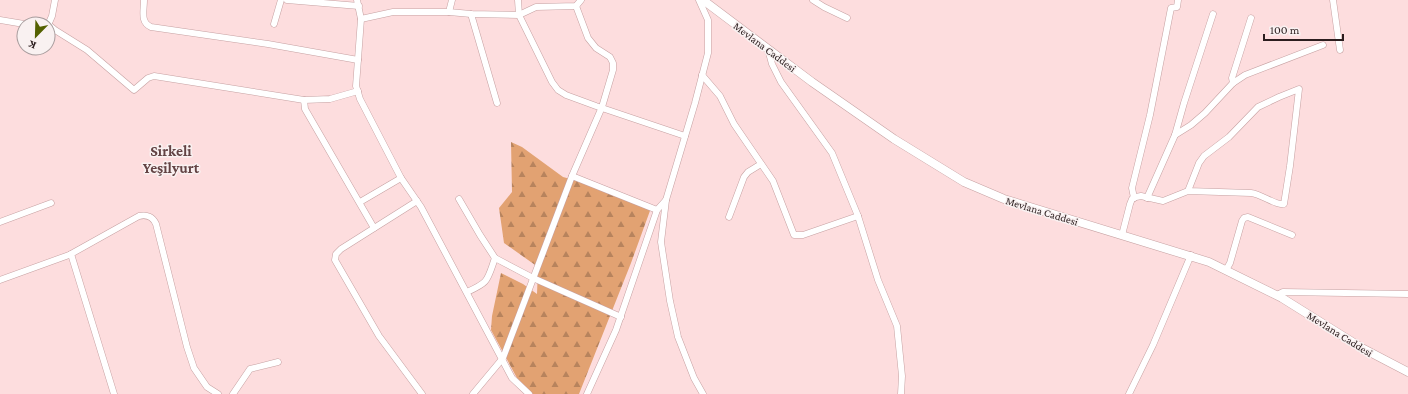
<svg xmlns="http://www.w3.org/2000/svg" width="1408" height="394" viewBox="0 0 1408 394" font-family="'Crimson Pro',serif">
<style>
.forest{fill:url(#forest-firs)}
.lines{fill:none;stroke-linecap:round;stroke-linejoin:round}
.minor-casing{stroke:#c6a1a2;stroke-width:7}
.tertiary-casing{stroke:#c6a1a2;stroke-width:9}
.minor{stroke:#fff;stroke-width:6}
.tertiary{stroke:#fff;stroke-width:8}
.labels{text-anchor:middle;stroke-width:3;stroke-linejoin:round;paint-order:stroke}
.street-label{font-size:11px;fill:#2b1d1e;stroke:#f9f1f1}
.district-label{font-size:15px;font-weight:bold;fill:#634344;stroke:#f9f1f1}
</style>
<defs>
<pattern id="forest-firs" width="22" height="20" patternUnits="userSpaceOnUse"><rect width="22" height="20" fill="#e2a272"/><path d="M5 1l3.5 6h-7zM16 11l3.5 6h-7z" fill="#b7835d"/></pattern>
</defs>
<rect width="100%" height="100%" fill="#fdddde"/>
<path class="forest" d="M 511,142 L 522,147 L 563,177 L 604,188 L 651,208 L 631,263 L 579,394 L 533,394 L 517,378 L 491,330 L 492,316 L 501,273 L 523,284 L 537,294 L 538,267 L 504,243 L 499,208 L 512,192 Z"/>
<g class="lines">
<g class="minor-casing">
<g id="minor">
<path d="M 144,0 C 144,11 140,22 151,27 L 268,44 L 358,60"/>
<path d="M 287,0 L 359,6"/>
<path d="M 357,0 L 361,19 L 356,86 L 360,99 L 401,178 L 421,207 L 512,378 L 529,394"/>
<path d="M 518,0 L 519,15 L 552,82 L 558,90 L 566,95 L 596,106 L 685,136"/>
<path d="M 699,0 L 708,20 L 708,53 L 695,103 L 666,200 L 661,242 L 670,301 L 678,337 L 694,378 L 703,394"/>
<path d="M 813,0 L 824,7 L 847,18"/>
<path d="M 1333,0 L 1340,50"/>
<path d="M 449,12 L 452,0"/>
<path d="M 471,14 L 497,103"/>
<path d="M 361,19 L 393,12 L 449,12 L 471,14 L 519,15 L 536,7 L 576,6 L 581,0"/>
<path d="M 0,20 L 24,24"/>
<path d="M 274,24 L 281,0"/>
<path d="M 48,25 L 52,16 L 55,0"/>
<path d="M 49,25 L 55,30 L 87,50 L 134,90 L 148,78 L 154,76 L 304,100 L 330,99 L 358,91"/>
<path d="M 768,49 L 772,64 L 781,82 L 832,153 L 858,216 L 878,280 L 897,326 L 902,376 L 901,394"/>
<path d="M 702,75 L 720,96 L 734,124 L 773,181 L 794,235 L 803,235 L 858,216"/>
<path d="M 1233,83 L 1232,78 L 1251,18"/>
<path d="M 304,100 L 305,109 L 374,228"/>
<path d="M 1175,135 L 1191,125 L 1205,113 L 1233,83 L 1245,75 L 1323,45"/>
<path d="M 572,176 L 657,210"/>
<path d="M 1134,198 L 1132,188 L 1150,115 L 1171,8 L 1177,7 L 1178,0"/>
<path d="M 1147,198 L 1175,135 L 1184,103 L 1213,14"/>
<path d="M 459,199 L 480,235 L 495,258 L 533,278 L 621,317"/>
<path d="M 417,201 L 341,249 L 336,254 L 335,260 L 379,336 L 422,394"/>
<path d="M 360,202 L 401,178"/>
<path d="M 729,217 L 744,177 L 748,172 L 761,164"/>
<path d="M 0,222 L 51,203"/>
<path d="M 1122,235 L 1130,204 L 1132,199 L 1136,197 L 1141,196 L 1163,201 L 1188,191 L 1251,193 C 1261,194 1277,206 1284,204 L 1290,166 L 1299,89 L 1279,97 L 1258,107 L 1229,137 L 1204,156 L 1199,163 L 1188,191"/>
<path d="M 71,254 L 114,394"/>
<path d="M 1226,270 L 1230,263 L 1242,221 L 1244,218 L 1248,217 L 1292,235"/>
<path d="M 0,280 L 69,255 L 139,216 C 147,214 153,217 156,224 L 187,347 L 194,368 L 207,387 L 218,394"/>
<path d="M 467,292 C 489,282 487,281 495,258"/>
<path d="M 1277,295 L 1283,292 L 1408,294"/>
<path d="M 233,394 L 250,369 L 278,362"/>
<path d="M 473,394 L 503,358 L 572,176 L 602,107 L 613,70 L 613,63 L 610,57 L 596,48 L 588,38 L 576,6"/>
<path d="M 587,394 L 616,330 L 657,210 L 666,200"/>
<path d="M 1129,394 L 1153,345 L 1191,255"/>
</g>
</g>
<g class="tertiary-casing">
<path id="tertiary" d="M 703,0 L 812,82 L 894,139 L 964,182 L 1004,199 L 1209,262 L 1282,298 L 1362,348 L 1408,372"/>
</g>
<use href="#minor" class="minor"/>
<use href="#tertiary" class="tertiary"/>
</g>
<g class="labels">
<g class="street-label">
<text transform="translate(765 47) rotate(37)" y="4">Mevlana Caddesi</text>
<text transform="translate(1042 211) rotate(17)" y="4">Mevlana Caddesi</text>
<text transform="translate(1340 334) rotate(32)" y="4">Mevlana Caddesi</text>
</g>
<g class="district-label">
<text x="171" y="156">Sirkeli<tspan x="171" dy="17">Yeşilyurt</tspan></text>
</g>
</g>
<g transform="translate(36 36) rotate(203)"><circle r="19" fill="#f9f1f1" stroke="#a79c9d"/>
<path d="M0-3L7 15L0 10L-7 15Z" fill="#546000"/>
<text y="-6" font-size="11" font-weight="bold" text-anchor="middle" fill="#2b1d1e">K</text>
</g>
<path d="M1264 34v6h79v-6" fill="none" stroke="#2b1d1e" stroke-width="2"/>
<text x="1270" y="34" font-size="12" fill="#2b1d1e" stroke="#f9f1f1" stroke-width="3" paint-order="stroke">100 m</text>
</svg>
